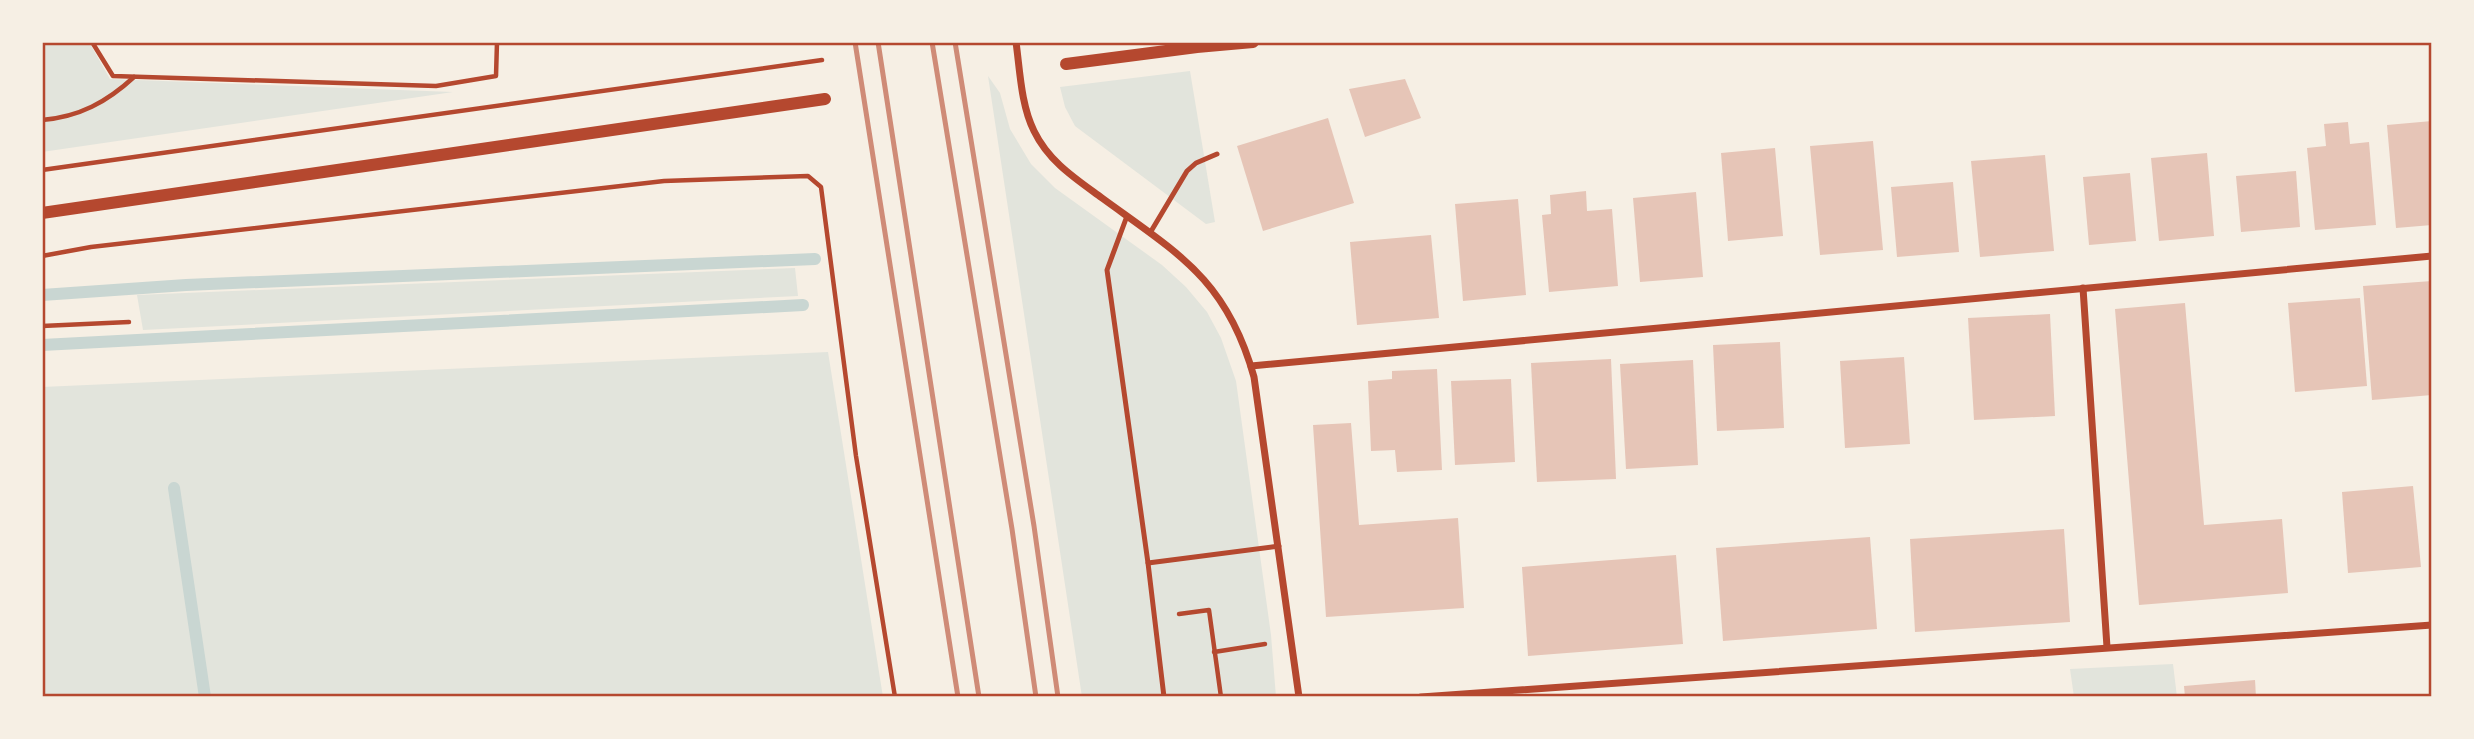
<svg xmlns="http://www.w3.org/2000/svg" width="2474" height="739" viewBox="0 0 2474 739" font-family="'Fira Sans',sans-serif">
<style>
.green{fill:#e2e4dc}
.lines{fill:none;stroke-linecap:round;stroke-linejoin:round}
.stream{stroke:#c9d6d2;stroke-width:12}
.building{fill:#e6c5b7}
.path{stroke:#b5482f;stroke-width:4.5}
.service{stroke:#b5482f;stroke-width:5}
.minor{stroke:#b5482f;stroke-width:7}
.tertiary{stroke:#b5482f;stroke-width:12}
.rail{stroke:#cf8b77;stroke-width:5}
.neatline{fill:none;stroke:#b5482f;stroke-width:2.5}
</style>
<rect width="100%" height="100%" fill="#f6efe4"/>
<g class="green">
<path d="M 42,42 L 89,42 L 110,79 L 453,92 L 42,152 Z"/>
<path d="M 1190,71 L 1215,222 L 1206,224 L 1075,126 L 1065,107 L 1060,87 Z"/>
<path d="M 988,76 L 1000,93 L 1010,129 L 1031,164 L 1055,188 L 1162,265 L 1186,287 L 1207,312 L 1221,338 L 1236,381 L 1271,635 L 1276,697 L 1082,697 Z"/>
<path d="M 795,268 L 798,296 L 143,330 L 137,295 Z"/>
<path d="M 828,352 L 883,697 L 42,697 L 42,387 Z"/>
<path d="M 2173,664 L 2177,697 L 2074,697 L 2070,669 Z"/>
</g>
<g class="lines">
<g class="stream">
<path d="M 42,295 L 186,285 L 815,259"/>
<path d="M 42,345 L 803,305"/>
<path d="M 174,488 L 205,697"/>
</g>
</g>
<g class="building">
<path d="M 1405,79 L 1421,118 L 1365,137 L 1349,89 Z"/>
<path d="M 1328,118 L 1354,203 L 1263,231 L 1237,146 Z"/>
<path d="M 2432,121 L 2432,225 L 2396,228 L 2387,125 Z"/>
<path d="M 2348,122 L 2350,144 L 2369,142 L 2376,225 L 2315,230 L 2307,148 L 2326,146 L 2324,124 Z"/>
<path d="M 1873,141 L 1883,250 L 1820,255 L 1810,146 Z"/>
<path d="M 1775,148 L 1783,236 L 1728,241 L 1721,153 Z"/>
<path d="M 2207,153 L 2214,236 L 2159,241 L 2151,158 Z"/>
<path d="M 2045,155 L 2054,251 L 1980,257 L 1971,161 Z"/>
<path d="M 2296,171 L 2300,227 L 2241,232 L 2236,176 Z"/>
<path d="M 2130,173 L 2136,241 L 2089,245 L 2083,177 Z"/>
<path d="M 1953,182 L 1959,252 L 1897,257 L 1891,187 Z"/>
<path d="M 1586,191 L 1587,211 L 1612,209 L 1618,286 L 1549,292 L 1542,215 L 1551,214 L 1550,195 Z"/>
<path d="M 1696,192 L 1703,277 L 1640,282 L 1633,198 Z"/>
<path d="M 1518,199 L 1526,295 L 1463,301 L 1455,204 Z"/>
<path d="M 1431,235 L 1439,318 L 1357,325 L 1350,242 Z"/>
<path d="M 2432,281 L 2432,395 L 2372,400 L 2363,286 Z"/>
<path d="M 2360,298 L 2367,386 L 2295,392 L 2288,303 Z"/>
<path d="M 2185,303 L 2204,525 L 2282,519 L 2288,593 L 2139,605 L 2115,309 Z"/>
<path d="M 2050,314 L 2055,416 L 1974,420 L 1968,318 Z"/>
<path d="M 1780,342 L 1784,428 L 1717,431 L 1713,345 Z"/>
<path d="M 1904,357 L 1910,444 L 1845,448 L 1840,361 Z"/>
<path d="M 1611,359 L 1616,479 L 1537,482 L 1531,363 Z"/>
<path d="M 1693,360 L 1698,465 L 1626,469 L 1620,364 Z"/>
<path d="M 1437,369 L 1442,470 L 1397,472 L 1395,450 L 1371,451 L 1368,381 L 1392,379 L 1392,371 Z"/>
<path d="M 1511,379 L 1515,462 L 1455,465 L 1451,381 Z"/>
<path d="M 1351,423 L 1359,525 L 1458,518 L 1464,608 L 1326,617 L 1313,425 Z"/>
<path d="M 2413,486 L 2421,567 L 2348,573 L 2342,492 Z"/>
<path d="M 2064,529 L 2070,622 L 1915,632 L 1910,539 Z"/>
<path d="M 1870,537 L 1877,629 L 1723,641 L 1716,548 Z"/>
<path d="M 1676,555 L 1683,644 L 1528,656 L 1522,567 Z"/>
<path d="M 2255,680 L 2256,697 L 2185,697 L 2184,686 Z"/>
</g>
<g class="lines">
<g class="path">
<path d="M 92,42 L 113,76 L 436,86 L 496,76 L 497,42"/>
<path d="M 42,120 C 79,117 107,102 134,77"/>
<path d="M 42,170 L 822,60"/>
<path d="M 42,256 L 91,247 L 664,181 L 808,176 L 821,187 L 856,456 L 895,697"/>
<path d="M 42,326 L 129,322"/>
<path d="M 1179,614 L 1209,610 L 1221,697"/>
<path d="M 1214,652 L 1265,644"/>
</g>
<g class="service">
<path d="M 1127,216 L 1107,270 L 1148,563 L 1164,697"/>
<path d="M 1150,233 L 1187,171 L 1196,163 L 1217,154"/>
<path d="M 1148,563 L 1279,546"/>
</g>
<g class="minor">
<path d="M 1016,42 C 1020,71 1021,105 1034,131 C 1049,162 1076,179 1102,198 C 1179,254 1227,280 1254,377 L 1299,697"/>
<path d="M 2083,288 L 2107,647"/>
<path d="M 1251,366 L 2432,256"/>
<path d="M 1421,697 L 2432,625"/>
</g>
<g class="tertiary">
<path d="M 1066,64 L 1197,47 L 1253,42"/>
<path d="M 42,213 L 825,99"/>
</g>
<g class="rail">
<path d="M 855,42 L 958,697"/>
<path d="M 878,42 L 979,697"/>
<path d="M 932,42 L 1012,529 L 1036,697"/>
<path d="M 955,42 L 1034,526 L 1058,697"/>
</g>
</g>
<rect width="2474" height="739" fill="none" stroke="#f6efe4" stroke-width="88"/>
<rect x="44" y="44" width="2386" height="651" class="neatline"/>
</svg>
